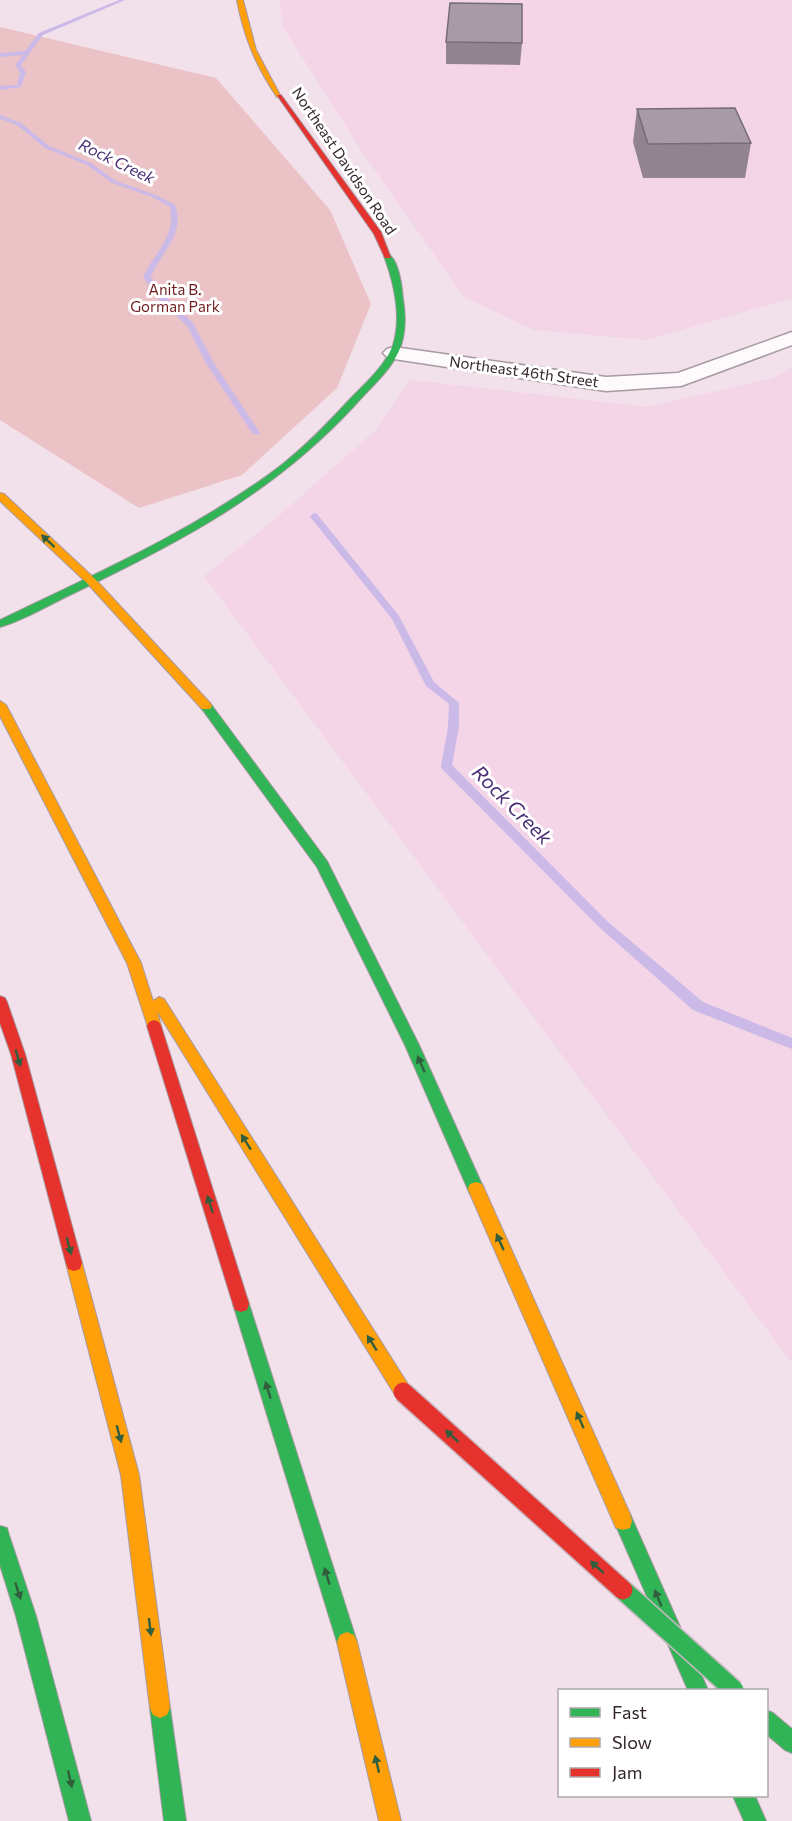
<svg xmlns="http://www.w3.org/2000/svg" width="792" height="1821" viewBox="0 0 792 1821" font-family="Commissioner,sans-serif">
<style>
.built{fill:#f4d5e8}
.green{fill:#ebc2c5}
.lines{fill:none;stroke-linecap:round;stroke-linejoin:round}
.stream{fill:#cbb9e7;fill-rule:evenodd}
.street-casing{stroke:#a79aa2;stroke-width:3}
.fast-casing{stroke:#a79aa2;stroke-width:2}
.slow-casing{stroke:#a79aa2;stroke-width:2}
.jam-casing{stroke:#a79aa2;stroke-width:2}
.street{fill:#fdfafc;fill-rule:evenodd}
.fast{fill:#30b455;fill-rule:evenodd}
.slow{fill:#ff9f0a;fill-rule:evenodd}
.jam{fill:#e5322d;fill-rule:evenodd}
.fast-bridge-casing{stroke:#c7b7be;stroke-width:22;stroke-linecap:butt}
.jam-bridge-casing{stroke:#c7b7be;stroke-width:22;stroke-linecap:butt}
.fast-bridge{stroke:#30b455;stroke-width:19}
.jam-bridge{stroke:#e5322d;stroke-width:19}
.wall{fill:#918490}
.building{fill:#a99aa8;stroke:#766c76;stroke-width:1.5}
.oneway{fill:#315e3d}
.labels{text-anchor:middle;stroke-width:6;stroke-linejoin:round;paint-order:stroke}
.far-street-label{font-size:15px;fill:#32252d;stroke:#fff}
.far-park-label{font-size:15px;fill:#701c1e;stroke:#fff}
.far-water-label{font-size:16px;font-style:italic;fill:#492e76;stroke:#fff}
.water-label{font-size:20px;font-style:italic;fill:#492e76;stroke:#fff}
</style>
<rect width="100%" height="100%" fill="#f2e0eb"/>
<g class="built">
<path d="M 279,0 L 792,0 L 792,298 L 647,340 L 534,330 L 464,297 L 362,152 L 283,27 Z"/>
<path d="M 792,367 L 792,1363 L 204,576 L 275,519 L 376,430 L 410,380 L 648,407 L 773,378 Z"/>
</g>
<path class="green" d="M 0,27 L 216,78 L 330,210 L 371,304 L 337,388 L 242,475 L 139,508 L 0,420 Z"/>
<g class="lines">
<g class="stream">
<path d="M 119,0 L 125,0 L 43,35 L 21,65 L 26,72 L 21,87 L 0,90 L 0,86 L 17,85 L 20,72 L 15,65 L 23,55 L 0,57 L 0,53 L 25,51 L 39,33 Z"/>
<path d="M 0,115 L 21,123 L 49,146 L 91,163 L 116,181 L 156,195 L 175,205 C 186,234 161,252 151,277 L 164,295 L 193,323 L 215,365 L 260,433 L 259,435 L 252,433 L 207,365 L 187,326 L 158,299 L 143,277 C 155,251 176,238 170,207 L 152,197 L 112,183 L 87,165 L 45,148 L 17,125 L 0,119 Z"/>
<path d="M 314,513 L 317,514 L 399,616 L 434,682 L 459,703 L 459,727 L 452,765 L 607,921 L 703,1002 L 792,1038 L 792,1049 L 693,1010 L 599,927 L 442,769 L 441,766 L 448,727 L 449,704 L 426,686 L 392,619 L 311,518 L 310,516 Z"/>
</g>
<g class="street-casing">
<path id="street" d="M 792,332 L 792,345 L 681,386 L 606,391 L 394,359 L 387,357 L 383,353 L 387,349 L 394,347 L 606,377 L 678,373 Z"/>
</g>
<g class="fast-casing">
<g id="fast">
<path d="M 388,254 C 399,260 402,287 403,299 C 406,317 406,336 398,353 C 389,372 369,389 355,405 C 274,493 180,542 74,593 C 50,604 25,620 0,627 L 0,620 C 95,574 194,531 279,467 C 305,447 328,423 351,398 C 366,383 385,366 393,345 C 402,317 394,283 384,256 Z"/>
<path d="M 206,702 L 210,703 L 327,861 L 419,1045 L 484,1189 L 482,1194 L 476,1196 L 470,1194 L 405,1045 L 317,867 L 202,709 L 200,706 Z"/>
<path d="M 241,1296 L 247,1298 L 249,1304 L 357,1642 L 354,1649 L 347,1652 L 340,1649 L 337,1642 L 233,1304 L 235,1298 Z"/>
<path d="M 623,1512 L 630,1514 L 708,1690 L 688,1690 L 614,1521 L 616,1514 Z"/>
<path d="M 0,1526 L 7,1528 L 9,1535 L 36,1616 L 91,1821 L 69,1821 L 16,1616 L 0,1565 Z"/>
<path d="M 160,1698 L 167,1701 L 170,1708 L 186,1821 L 164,1821 L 150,1708 L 153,1701 Z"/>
<path d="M 766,1710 L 773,1713 L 792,1729 L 792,1753 L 785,1750 L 766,1734 Z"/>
<path d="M 733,1796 L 755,1796 L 766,1821 L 744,1821 Z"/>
</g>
</g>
<g class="slow-casing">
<g id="slow">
<path d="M 237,0 L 243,0 L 256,50 L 281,97 L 277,97 C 256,66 244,37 237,0 Z"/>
<path d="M 0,493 L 4,494 L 95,579 L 210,703 L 212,706 L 210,709 L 202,709 L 87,583 L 0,501 Z"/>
<path d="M 0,701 L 6,705 L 141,963 L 153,1001 L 159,997 L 164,999 L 409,1386 L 412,1392 L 409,1398 L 403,1401 L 397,1398 L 157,1011 L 161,1026 L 159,1030 L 154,1032 L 149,1030 L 127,963 L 0,716 Z"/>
<path d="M 476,1182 L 482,1184 L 630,1514 L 632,1521 L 630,1528 L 623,1530 L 616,1528 L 468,1189 L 470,1184 Z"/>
<path d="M 74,1255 L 80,1257 L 82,1263 L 139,1475 L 170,1708 L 167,1715 L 160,1718 L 153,1715 L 150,1708 L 121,1475 L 66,1263 L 68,1257 Z"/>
<path d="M 347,1632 L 354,1635 L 357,1642 L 401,1821 L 379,1821 L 337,1642 L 340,1635 Z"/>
</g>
</g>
<g class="jam-casing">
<g id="jam">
<path d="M 277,95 L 281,95 L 381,232 L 391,258 L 385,258 L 374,234 Z"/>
<path d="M 0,996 L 5,998 L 7,1002 L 25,1054 L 82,1263 L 80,1269 L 74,1271 L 68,1269 L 66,1263 L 11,1054 L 0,1023 Z"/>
<path d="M 154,1020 L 159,1022 L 161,1026 L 249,1304 L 247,1310 L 241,1312 L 235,1310 L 233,1304 L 147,1026 L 149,1022 Z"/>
</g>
</g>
<use href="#street" class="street"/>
<use href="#fast" class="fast"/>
<use href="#slow" class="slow"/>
<use href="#jam" class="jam"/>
<g class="fast-bridge-casing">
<path id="fast-bridge" d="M 623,1590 L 734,1690"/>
</g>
<g class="jam-bridge-casing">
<path id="jam-bridge" d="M 403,1392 L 623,1590"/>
</g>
<use href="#fast-bridge" class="fast-bridge"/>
<use href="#jam-bridge" class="jam-bridge"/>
</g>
<g class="wall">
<path d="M 446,42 L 522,43 L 520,65 L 446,64 Z"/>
<path d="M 637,109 L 751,143 L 745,178 L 643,178 L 633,142 Z"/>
</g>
<g class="building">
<path d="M 450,3 L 522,4 L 522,43 L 446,42 Z"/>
<path d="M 735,108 L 751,143 L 648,144 L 637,109 Z"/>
</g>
<defs><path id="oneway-solid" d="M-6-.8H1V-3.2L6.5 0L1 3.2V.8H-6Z" transform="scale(1.5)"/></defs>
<g class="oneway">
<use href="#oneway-solid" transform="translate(48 541) rotate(-137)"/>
<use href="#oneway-solid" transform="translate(18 1058) rotate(74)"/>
<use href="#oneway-solid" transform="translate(421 1064) rotate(-114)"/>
<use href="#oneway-solid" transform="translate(246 1142) rotate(-122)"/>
<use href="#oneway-solid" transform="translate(210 1204) rotate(-107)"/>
<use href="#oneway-solid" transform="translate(500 1242) rotate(-114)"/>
<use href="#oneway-solid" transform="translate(69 1246) rotate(75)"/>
<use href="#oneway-solid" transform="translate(372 1343) rotate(-122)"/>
<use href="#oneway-solid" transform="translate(268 1390) rotate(-107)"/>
<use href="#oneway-solid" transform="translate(580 1420) rotate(-114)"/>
<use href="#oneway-solid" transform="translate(119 1434) rotate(75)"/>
<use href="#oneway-solid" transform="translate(452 1436) rotate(-138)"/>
<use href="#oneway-solid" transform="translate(597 1567) rotate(-138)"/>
<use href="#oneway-solid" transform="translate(327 1576) rotate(-107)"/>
<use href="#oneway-solid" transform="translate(18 1591) rotate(72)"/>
<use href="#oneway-solid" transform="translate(658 1598) rotate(-113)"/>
<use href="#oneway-solid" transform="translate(150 1627) rotate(83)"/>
<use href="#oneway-solid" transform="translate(377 1764) rotate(-103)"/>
<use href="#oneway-solid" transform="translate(70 1779) rotate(77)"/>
</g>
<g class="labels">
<g class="far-street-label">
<text transform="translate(344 161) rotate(56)" y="5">Northeast Davidson Road</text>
<text transform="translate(524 372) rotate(8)" y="5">Northeast 46th Street</text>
</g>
<g class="far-park-label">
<text x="175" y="295">Anita B.<tspan x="175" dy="17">Gorman Park</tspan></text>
</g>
<g class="far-water-label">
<text transform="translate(117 161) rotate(26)" y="6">Rock Creek</text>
</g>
<g class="water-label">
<text transform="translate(512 805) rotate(45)" y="7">Rock Creek</text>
</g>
</g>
<rect x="558" y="1689" width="210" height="108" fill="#ffffff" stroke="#ada8ab" stroke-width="1.5"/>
<rect x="570" y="1708" width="30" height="9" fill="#30b455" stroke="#ada8ab" stroke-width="1.5"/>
<text x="612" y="1719" font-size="18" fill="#32252d">Fast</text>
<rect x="570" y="1738" width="30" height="9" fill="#ff9f0a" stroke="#ada8ab" stroke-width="1.5"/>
<text x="612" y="1749" font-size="18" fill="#32252d">Slow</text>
<rect x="570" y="1768" width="30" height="9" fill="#e5322d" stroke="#ada8ab" stroke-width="1.5"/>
<text x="612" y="1779" font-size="18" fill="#32252d">Jam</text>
</svg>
